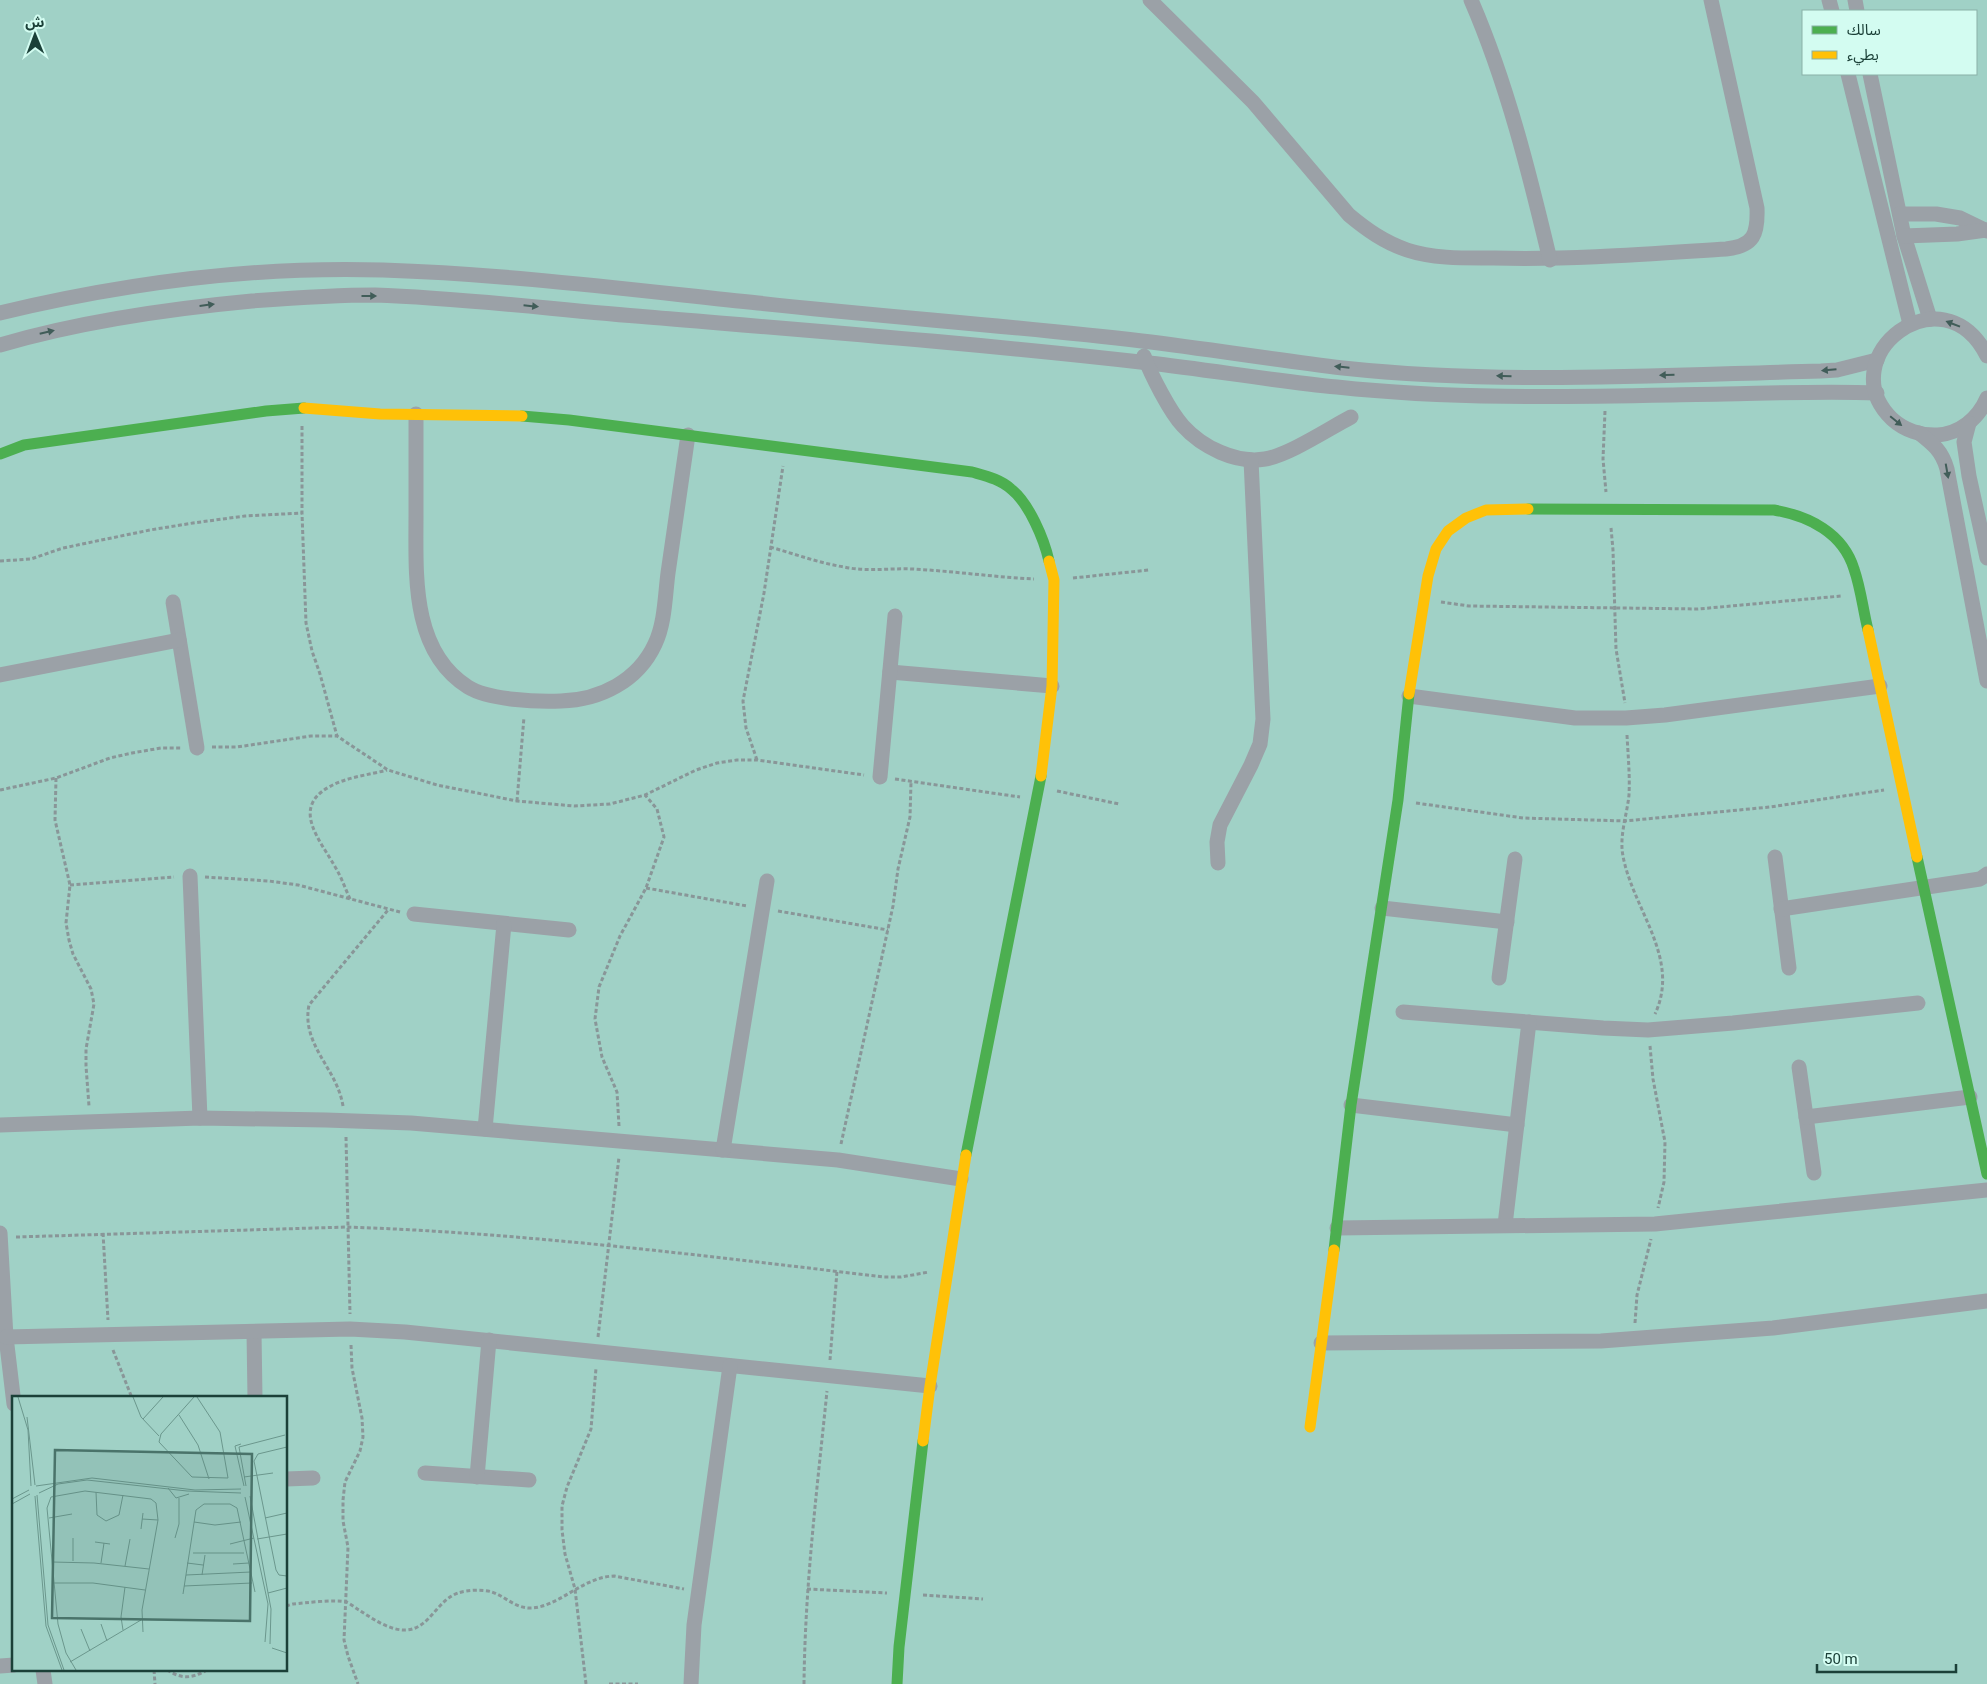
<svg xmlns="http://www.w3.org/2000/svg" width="1987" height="1684" viewBox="0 0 1987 1684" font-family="Roboto,'Noto Sans Arabic',sans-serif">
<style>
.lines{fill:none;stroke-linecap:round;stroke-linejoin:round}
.path{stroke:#899698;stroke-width:3;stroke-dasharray:4 2.5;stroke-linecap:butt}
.street{stroke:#9ba1a7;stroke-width:15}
.fast{stroke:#4caf50;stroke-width:11}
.slow{stroke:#ffc107;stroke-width:11}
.oneway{fill:#415d59}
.inset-road{fill:none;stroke:#6b978d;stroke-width:1}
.view{fill:#4a736a;fill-opacity:0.15;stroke:#4a736a;stroke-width:2.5}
.inset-edge{fill:none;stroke:#1b4038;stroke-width:2.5}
</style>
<rect width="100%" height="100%" fill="#a0d1c6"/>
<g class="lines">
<g class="path">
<path d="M 1605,411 L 1603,459 L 1606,492"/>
<path d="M 302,426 L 302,513 L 306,623 L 312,651 L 320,674 L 337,736"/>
<path d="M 1611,528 L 1613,550 L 1616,649 L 1625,703"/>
<path d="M 770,547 C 795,554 819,563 844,567 C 867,572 889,568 912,569 C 953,571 993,577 1034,579"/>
<path d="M 0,561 L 31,559 L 63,548 L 150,530 L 193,523 L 245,516 L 302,513"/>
<path d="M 1073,578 L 1149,570"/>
<path d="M 1441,602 L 1469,606 L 1698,609 L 1841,596"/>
<path d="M 1627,735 C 1628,755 1630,775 1629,795 C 1627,815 1619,836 1623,856 C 1633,910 1681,958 1655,1014"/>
<path d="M 212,747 L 237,747 L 311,736 L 337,736 L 388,770 L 437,785 L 517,801 L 574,806 L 610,804 L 645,795 L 696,770 L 717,763 L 737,760 L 757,760 L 864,775"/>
<path d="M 757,760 L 746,728 L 743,701 L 764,593 L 783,466"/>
<path d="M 56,778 L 55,820 L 70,885 L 66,923 L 69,940 L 73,954 L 91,989 L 94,1004 L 86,1049 L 86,1066 L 89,1106"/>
<path d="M 895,779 L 1020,797"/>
<path d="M 0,790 L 56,778 L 110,758 L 132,753 L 161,748 L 181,748"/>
<path d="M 1057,791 L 1119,804"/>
<path d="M 517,801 L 524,717"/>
<path d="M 1416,803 L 1523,818 L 1625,821 L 1770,807 L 1884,790"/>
<path d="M 205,877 L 269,881 L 298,885 L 400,912"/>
<path d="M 70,885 L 174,877"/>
<path d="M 646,888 L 747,906"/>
<path d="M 350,899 C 345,888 341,876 334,865 C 320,840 291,808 329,787 C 346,777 369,775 387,770"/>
<path d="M 778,911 L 888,930"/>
<path d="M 1650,1046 L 1653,1079 L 1665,1142 L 1664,1182 L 1658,1208"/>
<path d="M 343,1106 C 337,1068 301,1045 309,1005 L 388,910"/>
<path d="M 619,1126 L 617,1092 L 602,1057 L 595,1019 L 599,987 L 620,936 L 646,888 L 664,837 L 657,809 L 645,795"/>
<path d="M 346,1137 L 350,1314"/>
<path d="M 841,1144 L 893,906 L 898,869 L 910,817 L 911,782"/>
<path d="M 103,1233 L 108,1320"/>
<path d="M 16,1237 L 347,1227 C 527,1233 706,1256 884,1277 L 901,1277 L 929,1272"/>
<path d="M 1635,1323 L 1637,1295 L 1651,1239"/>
<path d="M 598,1337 L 619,1157"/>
<path d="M 351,1345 L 352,1368 L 362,1418 L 363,1437 L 360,1451 L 345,1482 L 343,1500 L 343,1521 L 348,1547 L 344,1640 L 348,1656 L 358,1684"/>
<path d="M 113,1350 L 132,1398"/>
<path d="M 830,1360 L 837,1271"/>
<path d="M 807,1589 L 887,1593"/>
<path d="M 923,1595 L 983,1599"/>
<path d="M 286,1606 L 293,1604 C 304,1603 337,1599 346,1602 C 350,1603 355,1608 359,1610 C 373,1619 390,1631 407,1630 C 430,1628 437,1600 458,1593 C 467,1590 483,1589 492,1592 C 506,1597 515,1608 530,1608 C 558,1608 582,1577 614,1576 L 684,1589"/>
<path d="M 154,1670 L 155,1684"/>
<path d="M 167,1670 C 182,1679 191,1679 207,1670"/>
<path d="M 586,1684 L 575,1589 L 565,1554 L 562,1530 L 562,1506 L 567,1487 L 591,1429 L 596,1368"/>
<path d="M 609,1684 L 638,1684"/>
<path d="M 804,1684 C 805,1585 817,1490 827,1391"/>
</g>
<g class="street">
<path d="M 1150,0 L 1253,102 L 1349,215 C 1367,230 1384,242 1407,250 C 1434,259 1466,258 1494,258 C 1571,260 1648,254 1726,249 C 1754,246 1758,234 1757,208 L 1711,0"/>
<path d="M 1471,0 C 1507,83 1529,172 1550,260"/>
<path d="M 1829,0 L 1832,11"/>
<path d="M 1855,0 L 1857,11"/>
<path d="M 1848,74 L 1910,324"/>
<path d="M 1870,74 L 1904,236 L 1930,319"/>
<path d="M 1900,214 L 1936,214 L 1960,218 L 1987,231"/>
<path d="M 1904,236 L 1957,234 L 1987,230"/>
<path d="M 0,313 C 125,283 254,266 383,270 C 508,274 633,290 758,303 C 886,317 1015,326 1142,341 C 1209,349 1276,360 1343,368 C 1501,385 1662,375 1821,371 L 1837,370 L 1877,360"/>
<path d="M 0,345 C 82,321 166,309 252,301 C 292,298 333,295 375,295 C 466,298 557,310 648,317 C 815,331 982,344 1149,363 C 1211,370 1274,381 1337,387 C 1465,401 1596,396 1725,394 C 1776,393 1826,391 1877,393"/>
<path d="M 1144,356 C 1151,375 1170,412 1183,426 C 1202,447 1236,464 1265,459 C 1289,455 1328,429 1351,417"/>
<path d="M 1987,356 C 1943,268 1829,357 1892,419 C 1904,430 1921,436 1938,435 C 1960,433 1978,419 1987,398"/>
<path d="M 416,414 C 416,448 416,482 416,516 C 416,575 411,651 468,687 C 489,700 536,702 561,701 C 600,700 638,681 655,644 C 665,623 665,596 668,573 C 675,527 681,481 688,435"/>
<path d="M 1969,423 L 1964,442 L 1969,476 L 1987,558"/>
<path d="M 1919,433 C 1933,444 1942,451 1947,469 L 1987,681"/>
<path d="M 173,602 L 197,748"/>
<path d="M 890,672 L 1052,686"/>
<path d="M 0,675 L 179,640"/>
<path d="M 1409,696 L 1575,718 L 1626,718 L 1665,715 L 1880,686"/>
<path d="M 880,777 L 895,616"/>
<path d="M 1775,857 L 1789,968"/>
<path d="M 1218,863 L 1217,842 L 1220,825 L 1251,765 L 1260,744 L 1263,719 L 1251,460"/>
<path d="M 190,876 L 200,1118"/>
<path d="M 1382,908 L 1507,922"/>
<path d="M 1781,909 L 1980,879 L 1987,874"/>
<path d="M 414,914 L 569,930"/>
<path d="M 1499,978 L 1515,859"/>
<path d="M 1403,1012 L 1603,1028 L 1648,1030 L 1733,1023 L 1918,1003"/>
<path d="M 1799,1067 L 1814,1173"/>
<path d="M 1351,1105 L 1517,1125"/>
<path d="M 1806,1117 L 1970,1097"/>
<path d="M 0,1125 L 200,1118 L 326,1120 L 411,1123 L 838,1160 L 961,1179"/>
<path d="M 485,1129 L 504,924"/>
<path d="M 723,1150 L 767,881"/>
<path d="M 1505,1225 L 1529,1022"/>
<path d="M 1337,1228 L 1655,1224 L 1987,1190"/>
<path d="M 0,1233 L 6,1337 L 14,1404"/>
<path d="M 254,1332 L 255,1398"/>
<path d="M 6,1337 L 350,1329 L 405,1332 L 930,1386"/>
<path d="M 1321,1343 L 1601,1341 L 1773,1328 L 1987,1301"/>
<path d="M 425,1473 L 529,1480"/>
<path d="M 477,1477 L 489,1340"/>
<path d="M 286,1479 L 313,1478"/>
<path d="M 0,1666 L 14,1665"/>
<path d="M 43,1670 L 45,1684"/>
<path d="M 691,1684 L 694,1625 L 730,1366"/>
</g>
<g class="fast">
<path d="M 522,416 L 569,420 L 972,472 C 986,476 1000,479 1011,489 C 1029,503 1044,539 1049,561"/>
<path d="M 0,454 L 24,445 L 266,411 L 304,408"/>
<path d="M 1528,509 L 1774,510 C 1809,516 1843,533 1854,569 C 1861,589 1863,610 1868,630"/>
<path d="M 1917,857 L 1987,1174"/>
<path d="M 966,1155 L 1041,776"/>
<path d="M 1334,1250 L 1351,1105 L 1398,800 L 1409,694"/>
<path d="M 897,1684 L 899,1647 L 923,1441"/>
</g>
<g class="slow">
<path d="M 304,408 L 380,414 L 522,416"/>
<path d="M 1868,630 L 1917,857"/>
<path d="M 1409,694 L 1428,576 L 1436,549 L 1448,531 L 1466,518 L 1486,510 L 1528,509"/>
<path d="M 1041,776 L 1052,686 L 1054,580 L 1049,561"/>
<path d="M 1310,1427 L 1334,1250"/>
<path d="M 923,1441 L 930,1386 L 966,1155"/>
</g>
</g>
<defs><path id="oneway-solid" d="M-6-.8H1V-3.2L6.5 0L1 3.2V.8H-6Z" transform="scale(1.25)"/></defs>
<g class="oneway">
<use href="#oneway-solid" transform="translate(369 296)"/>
<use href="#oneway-solid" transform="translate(207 305) rotate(-7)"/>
<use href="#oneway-solid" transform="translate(531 306) rotate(6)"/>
<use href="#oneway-solid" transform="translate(1953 324) rotate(-159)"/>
<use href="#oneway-solid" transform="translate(47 332) rotate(-13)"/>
<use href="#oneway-solid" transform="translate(1342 367) rotate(-174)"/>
<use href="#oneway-solid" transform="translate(1829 370) rotate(175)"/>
<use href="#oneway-solid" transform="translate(1667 375) rotate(178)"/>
<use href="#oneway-solid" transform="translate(1504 376) rotate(-179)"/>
<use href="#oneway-solid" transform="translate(1896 421) rotate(39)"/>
<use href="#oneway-solid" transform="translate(1947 471) rotate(80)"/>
</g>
<g transform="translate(12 1396)">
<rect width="275" height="275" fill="#a0d1c6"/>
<path class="inset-road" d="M 6,1 L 16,34 L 19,90M 121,1 L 129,21 L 147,40M 182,1 L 149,38 L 147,46 L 180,81 L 216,82 L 208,36 L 185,1M 167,19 L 186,49 L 197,83M 15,21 L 23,89M 131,23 L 151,1M 229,48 L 223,50 L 232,90M 275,51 L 246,58 L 242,65 L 264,174 L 267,179 L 275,180M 232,81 L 261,77M 24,90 L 80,82 L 183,94 L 229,93M 234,90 L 227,51 L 273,39M 156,92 L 164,102 L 177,98M 84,96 L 85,119 L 94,125 L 107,119 L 111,99M 27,97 L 46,88 L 75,84 L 175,95 L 229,97M 25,99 L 36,229 L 52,274M 23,100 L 34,230 L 50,274M 238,100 L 259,213 L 258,248M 233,101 L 256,208 L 253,246M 0,103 L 17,94M 0,108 L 18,98M 37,122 L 60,118M 253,122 L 275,117M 130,123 L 146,124M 182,126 L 203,129 L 229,126M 129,133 L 131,117M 61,142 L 61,165M 163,142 L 167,128 L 167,102M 245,143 L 275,138M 83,146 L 98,148M 218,148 L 242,142M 181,157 L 232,157M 40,166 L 82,167 L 137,173M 89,167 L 92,147M 175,167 L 191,169M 221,168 L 237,167M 113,170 L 118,143M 174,179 L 239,176M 190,179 L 193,159M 41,187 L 81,187 L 133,194M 172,190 L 240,187M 256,197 L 275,192M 171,198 L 184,114 L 192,108 L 218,108 L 225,112 L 243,196M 89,228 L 95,245M 69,233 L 78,255M 111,234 L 109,221 L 113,191M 260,252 L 275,257M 58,266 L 129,224M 64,274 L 54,257 L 46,228 L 35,112 L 39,101 L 73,95 L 139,103 L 144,107 L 146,124 L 130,214 L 131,236"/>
<path class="view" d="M 43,54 L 240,58 L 238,225 L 40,222 Z"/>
<rect width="275" height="275" class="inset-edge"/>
</g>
<rect x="1802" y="10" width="175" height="65" fill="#d3fcf1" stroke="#89b1a7"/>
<rect x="1812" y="26" width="25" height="8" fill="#4caf50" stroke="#89b1a7"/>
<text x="1847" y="35" font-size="15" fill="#1b4038">سالك</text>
<rect x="1812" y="51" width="25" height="8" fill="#ffc107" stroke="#89b1a7"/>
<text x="1847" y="60" font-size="15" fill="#1b4038">بطيء</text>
<g transform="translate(35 35) rotate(359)" stroke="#d3fcf1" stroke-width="4" paint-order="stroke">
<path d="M0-4L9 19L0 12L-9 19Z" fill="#1b4038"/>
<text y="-8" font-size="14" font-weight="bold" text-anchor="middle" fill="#1b4038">ش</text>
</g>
<path d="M1817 1664v8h139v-8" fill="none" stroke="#1b4038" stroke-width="2.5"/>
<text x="1824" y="1664" font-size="15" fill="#1b4038" stroke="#d3fcf1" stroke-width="4" paint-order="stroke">50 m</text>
</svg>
